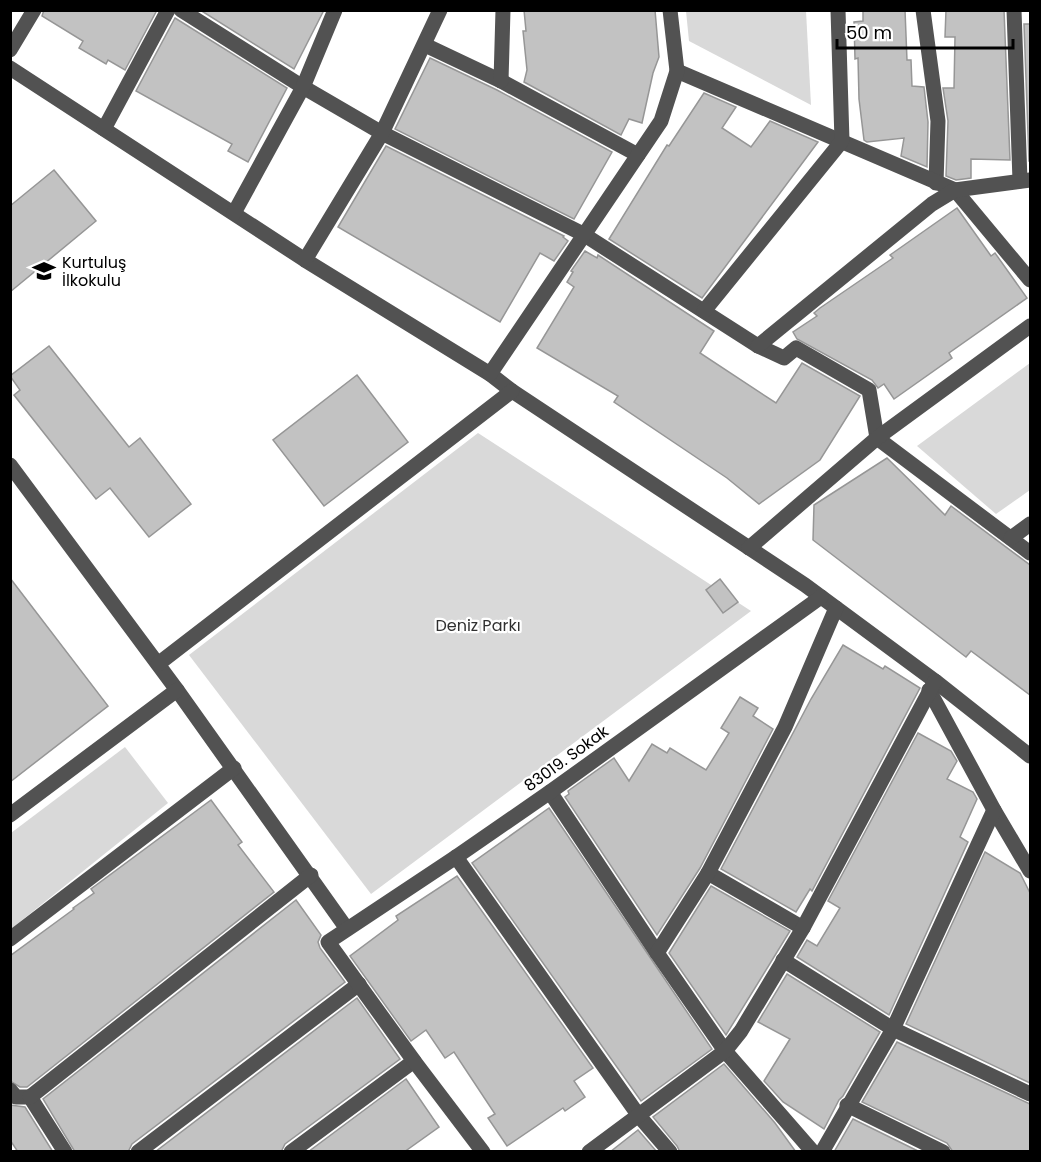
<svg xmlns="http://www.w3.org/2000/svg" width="1041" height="1162" viewBox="0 0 1041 1162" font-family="Poppins,sans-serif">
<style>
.green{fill:#d9d9d9}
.building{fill:#c2c2c2;stroke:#969696;stroke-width:1.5}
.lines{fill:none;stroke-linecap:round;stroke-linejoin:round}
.minor{stroke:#525252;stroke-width:15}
.labels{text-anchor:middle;stroke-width:4.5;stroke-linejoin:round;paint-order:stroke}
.poi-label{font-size:16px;fill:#000;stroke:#fff;text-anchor:start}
.park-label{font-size:16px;fill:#303030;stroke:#fff}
.street-label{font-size:16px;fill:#000;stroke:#fff}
</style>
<rect width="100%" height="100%" fill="#fff"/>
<g class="green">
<path d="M 686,11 L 806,11 L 811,105 L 689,41 Z"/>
<path d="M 1030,363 L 1030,490 L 996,514 L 917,446 Z"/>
<path d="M 478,433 L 751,611 L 371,894 L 189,655 Z"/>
<path d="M 125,747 L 168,803 L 11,929 L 11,833 Z"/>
</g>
<g class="building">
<path d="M 44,10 L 157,10 L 125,70 L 108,60 L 106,64 L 79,48 L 83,41 L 42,16 Z"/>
<path d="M 200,10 L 324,10 L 294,69 Z"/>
<path d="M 524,10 L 655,10 L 659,57 L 653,73 L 642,123 L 629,119 L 621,135 L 524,82 L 527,70 L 523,31 L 526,31 Z"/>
<path d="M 863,10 L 905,10 L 907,60 L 911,60 L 912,86 L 924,87 L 928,122 L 927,167 L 901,156 L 904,138 L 867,142 L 864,140 L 859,99 L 858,58 L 855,59 L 854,22 L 863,21 Z"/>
<path d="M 946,10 L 1004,10 L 1010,160 L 971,159 L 971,178 L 956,180 L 946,176 L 948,121 L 943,88 L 954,88 L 955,37 L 945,37 Z"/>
<path d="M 175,18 L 287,88 L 248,162 L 228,151 L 232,144 L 136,91 Z"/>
<path d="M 1024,24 L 1030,24 L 1030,161 L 1029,161 Z"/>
<path d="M 430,58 L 497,90 L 612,152 L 574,219 L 395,129 Z"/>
<path d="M 704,93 L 736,107 L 722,128 L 751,147 L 770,121 L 818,142 L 702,298 L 609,239 L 667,145 L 669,146 Z"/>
<path d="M 386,146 L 564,236 L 563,237 L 568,241 L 554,261 L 540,253 L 500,322 L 338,227 Z"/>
<path d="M 54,170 L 96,221 L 10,292 L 10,206 Z"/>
<path d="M 957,208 L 991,256 L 995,253 L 1027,298 L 949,353 L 952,358 L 894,399 L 884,384 L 878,388 L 872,380 L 797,339 L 793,332 L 817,316 L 814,313 L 820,308 L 893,258 L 890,255 Z"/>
<path d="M 585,251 L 597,258 L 598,255 L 714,331 L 700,353 L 776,403 L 802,363 L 860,396 L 820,460 L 759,504 L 727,478 L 614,402 L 618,396 L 537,348 L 574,287 L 567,282 L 573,272 L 571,271 Z"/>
<path d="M 49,346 L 129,447 L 140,438 L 191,504 L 149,537 L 110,488 L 96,499 L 14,395 L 20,390 L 10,376 Z"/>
<path d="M 357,375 L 408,442 L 324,506 L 273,440 Z"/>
<path d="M 887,458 L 945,515 L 951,506 L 1030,565 L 1030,695 L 971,651 L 966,657 L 813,540 L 814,505 Z"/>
<path d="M 10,578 L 108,706 L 10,782 Z"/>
<path d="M 720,579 L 738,602 L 723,613 L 706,590 Z"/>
<path d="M 843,645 L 883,669 L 885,666 L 920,688 L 812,891 L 810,889 L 796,912 L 721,869 L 811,699 Z"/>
<path d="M 740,697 L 758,708 L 753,716 L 773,729 L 700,868 L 657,935 L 565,797 L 569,794 L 568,791 L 614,758 L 629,781 L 652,744 L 667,753 L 670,748 L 706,770 L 729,733 L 721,728 Z"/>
<path d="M 918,733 L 951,751 L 957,761 L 947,779 L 973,792 L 977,799 L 960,837 L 968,842 L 889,1015 L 797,957 L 807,940 L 817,946 L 840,908 L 828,901 Z"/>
<path d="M 211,800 L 242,842 L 238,845 L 274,892 L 27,1087 L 20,1087 L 10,1081 L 10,956 L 74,909 L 73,908 L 94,893 L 91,889 Z"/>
<path d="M 549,808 L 712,1049 L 641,1101 L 472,863 Z"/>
<path d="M 985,852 L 1020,873 L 1030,893 L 1030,1083 L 906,1024 Z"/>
<path d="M 457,876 L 593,1068 L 574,1081 L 585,1097 L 565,1111 L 563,1108 L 507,1146 L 488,1118 L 495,1114 L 454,1052 L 445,1058 L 426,1030 L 411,1041 L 350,956 L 398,920 L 396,916 Z"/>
<path d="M 711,886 L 790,931 L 726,1035 L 669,953 Z"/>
<path d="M 296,900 L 321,935 L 318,942 L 320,948 L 345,982 L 132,1144 L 128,1152 L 75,1152 L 43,1099 Z"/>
<path d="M 787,974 L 880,1032 L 843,1096 L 839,1100 L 824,1129 L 783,1102 L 764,1081 L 790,1039 L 758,1022 Z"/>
<path d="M 357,998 L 400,1059 L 285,1144 L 281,1152 L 155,1152 Z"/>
<path d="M 897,1042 L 1030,1104 L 1030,1152 L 953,1152 L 947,1143 L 862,1102 Z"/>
<path d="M 724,1064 L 775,1123 L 796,1152 L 680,1152 L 677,1146 L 653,1117 Z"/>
<path d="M 406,1079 L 439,1127 L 404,1152 L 308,1152 Z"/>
<path d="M 10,1105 L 25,1107 L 53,1152 L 18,1152 L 10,1140 Z"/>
<path d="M 853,1119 L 920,1152 L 834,1152 Z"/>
<path d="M 638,1130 L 657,1152 L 610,1152 Z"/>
</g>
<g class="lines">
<g class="minor">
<path d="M 181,10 L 303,87 L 382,133 L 583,234 L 758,346 L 784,358 L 796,348 L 869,390 L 877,438 L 1030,553"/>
<path d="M 923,10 L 938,121 L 936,183"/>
<path d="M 1014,10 L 1020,181"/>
<path d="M 425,45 L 501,81 L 638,155"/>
<path d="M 10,50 L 34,10"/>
<path d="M 10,68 L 305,260 L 490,374 L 512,391 L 805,585 L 935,681 L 1030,756"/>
<path d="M 677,71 L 955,190 L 1030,280"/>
<path d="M 501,81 L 503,10"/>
<path d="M 104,129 L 168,10"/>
<path d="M 234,213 L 303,87 L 335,10"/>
<path d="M 305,260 L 382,133 L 440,10"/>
<path d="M 704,311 L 842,141 L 838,10"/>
<path d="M 758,346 L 932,204 L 955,190 L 1030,180"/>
<path d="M 490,374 L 661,121 L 677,71 L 670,10"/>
<path d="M 10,465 L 177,690 L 347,929"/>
<path d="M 1011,538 L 1030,524"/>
<path d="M 749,548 L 877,438 L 1030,326"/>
<path d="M 158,664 L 512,391"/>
<path d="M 929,690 L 994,810 L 1030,871"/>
<path d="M 550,792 L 657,953 L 725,1051 L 813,1152"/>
<path d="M 10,815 L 177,690"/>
<path d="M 456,857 L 639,1116 L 670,1152"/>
<path d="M 708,873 L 803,928"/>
<path d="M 10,939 L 234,768"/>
<path d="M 657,953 L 708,873 L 785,727 L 836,608"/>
<path d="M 783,960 L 893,1029 L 1030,1094"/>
<path d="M 10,1090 L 16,1097 L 30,1097 L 65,1152"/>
<path d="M 30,1097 L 311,875"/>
<path d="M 847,1105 L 943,1152"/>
<path d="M 138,1152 L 359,984"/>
<path d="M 291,1152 L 414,1061"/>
<path d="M 483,1152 L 414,1061 L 328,942 L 456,857 L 550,792 L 821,597"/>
<path d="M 589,1152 L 725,1051 L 741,1031 L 803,928 L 935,681"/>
<path d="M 822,1152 L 893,1029 L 994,810"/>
</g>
</g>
<defs>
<g id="school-bare" transform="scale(1.8)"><path d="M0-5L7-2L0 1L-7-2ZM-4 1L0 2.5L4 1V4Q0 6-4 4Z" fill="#000" stroke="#fff" stroke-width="2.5" paint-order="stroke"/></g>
</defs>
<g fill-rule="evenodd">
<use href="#school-bare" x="44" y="271"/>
</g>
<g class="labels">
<g class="poi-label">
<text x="62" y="268">Kurtuluş<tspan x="62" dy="18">İlkokulu</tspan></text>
</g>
<g class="park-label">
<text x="478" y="631">Deniz Parkı</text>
</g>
<g class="street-label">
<text transform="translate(566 758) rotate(-36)" y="6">83019. Sokak</text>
</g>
</g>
<rect width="1041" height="1162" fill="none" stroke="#000000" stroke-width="24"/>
<path d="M837 39v9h176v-9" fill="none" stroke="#000000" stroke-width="3"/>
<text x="846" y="39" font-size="18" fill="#000000" stroke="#ffffff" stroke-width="4.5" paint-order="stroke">50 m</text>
</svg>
